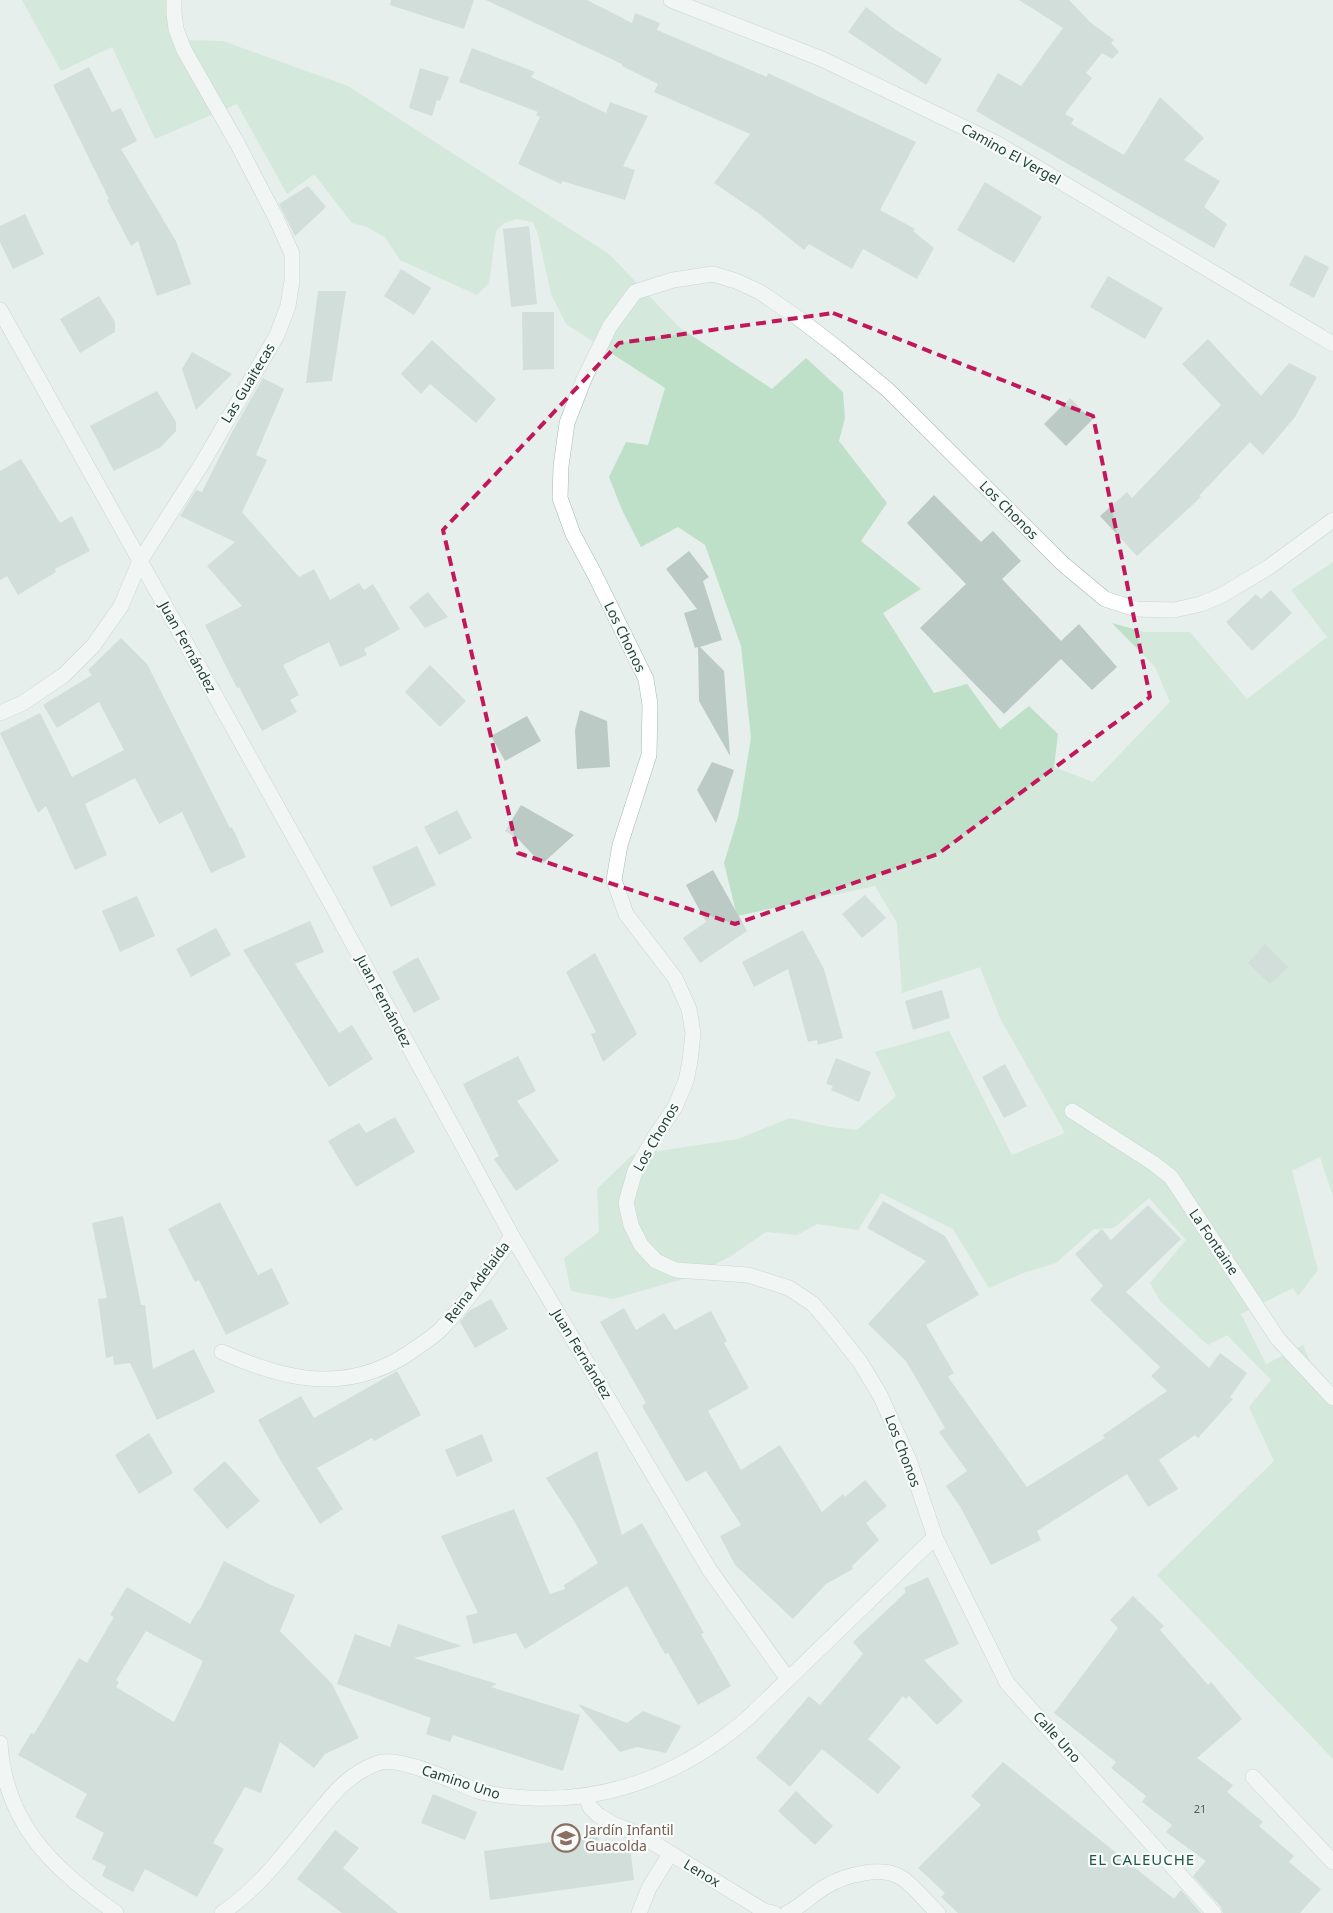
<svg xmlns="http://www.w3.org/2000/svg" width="1333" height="1913" viewBox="0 0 1333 1913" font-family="'Noto Sans',sans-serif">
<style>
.green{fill:#bfe0c8}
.building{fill:#bbcac4;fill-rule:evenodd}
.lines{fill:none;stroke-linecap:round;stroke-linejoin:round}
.minor-casing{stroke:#a8b8b2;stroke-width:16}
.minor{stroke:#fff;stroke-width:15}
.marked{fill:none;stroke:#c2185b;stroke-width:4;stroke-dasharray:10 6;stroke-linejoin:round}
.labels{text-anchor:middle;stroke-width:4.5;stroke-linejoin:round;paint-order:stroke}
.number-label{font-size:11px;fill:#4a645c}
.street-label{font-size:14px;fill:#24423a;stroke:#f7fbf9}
.education-label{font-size:14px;fill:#785e54;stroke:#f7fbf9;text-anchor:start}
.neighbourhood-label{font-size:15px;letter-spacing:1px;fill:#1f5548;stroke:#f7fbf9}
</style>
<rect width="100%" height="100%" fill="#e6efeb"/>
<path class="green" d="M 22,0 L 167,0 L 182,40 L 223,41 L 348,86 L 609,254 L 679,327 L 772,389 L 806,358 L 843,392 L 845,418 L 839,441 L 887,503 L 861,541 L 921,589 L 883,613 L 934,693 L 967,684 L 1000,729 L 1029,706 L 1058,734 L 1054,767 L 1093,782 L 1170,702 L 1155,667 L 1112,623 L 1144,632 L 1190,632 L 1247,699 L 1327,637 L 1291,590 L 1333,562 L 1333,1196 L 1320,1157 L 1292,1171 L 1318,1270 L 1298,1296 L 1293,1288 L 1241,1314 L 1266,1364 L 1303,1345 L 1315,1373 L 1333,1405 L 1333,1759 L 1157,1575 L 1274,1461 L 1249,1407 L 1271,1380 L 1227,1335 L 1208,1345 L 1160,1301 L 1150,1283 L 1186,1240 L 1149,1198 L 1114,1228 L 1094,1229 L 1056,1263 L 1023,1273 L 989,1288 L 953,1229 L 881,1193 L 858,1230 L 817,1224 L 797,1235 L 766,1232 L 731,1256 L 690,1277 L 613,1299 L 571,1291 L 564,1258 L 599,1232 L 597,1189 L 632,1155 L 738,1139 L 790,1118 L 831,1127 L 857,1130 L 896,1096 L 875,1052 L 949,1031 L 1012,1155 L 1065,1133 L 1000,1018 L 980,967 L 902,993 L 897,923 L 875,886 L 737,916 L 724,863 L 738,817 L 751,738 L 741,646 L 705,545 L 678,527 L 641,547 L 622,510 L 609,477 L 626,442 L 648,445 L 665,388 L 566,324 L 551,294 L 538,234 L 533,222 L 517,219 L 504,223 L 496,231 L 489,283 L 477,295 L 400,260 L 385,237 L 367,227 L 352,223 L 314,174 L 287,194 L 237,104 L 155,139 L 112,47 L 61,71 Z"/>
<g class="building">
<path d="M 391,0 L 474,0 L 464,29 L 390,5 Z"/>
<path d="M 486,0 L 587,0 L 632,23 L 635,13 L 660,23 L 657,30 L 767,77 L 768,73 L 916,142 L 880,210 L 915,229 L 913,231 L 934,248 L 917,279 L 863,249 L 852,269 L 809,244 L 804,250 L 758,213 L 714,183 L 750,134 L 654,92 L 658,84 L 622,66 L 622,64 Z"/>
<path d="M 1019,0 L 1069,0 L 1090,22 L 1114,40 L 1111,43 L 1119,52 L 1112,59 L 1102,53 L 1086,73 L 1092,78 L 1065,114 L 1074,119 L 1071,124 L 1124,155 L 1160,97 L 1204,138 L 1184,160 L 1220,181 L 1204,207 L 1227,224 L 1214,248 L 976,111 L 998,73 L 1021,86 L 1063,28 Z"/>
<path d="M 866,7 L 896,30 L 942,59 L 926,85 L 848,32 Z"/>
<path d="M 472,48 L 535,72 L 531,77 L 606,113 L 610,102 L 648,116 L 623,166 L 635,170 L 625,200 L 562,181 L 561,184 L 518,164 L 540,117 L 536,115 L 538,112 L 459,82 Z"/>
<path d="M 89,67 L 112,112 L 121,108 L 137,141 L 121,149 L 176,241 L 191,284 L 157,296 L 138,241 L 131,246 L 107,200 L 109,199 L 53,85 Z"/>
<path d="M 420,68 L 449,77 L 440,101 L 437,100 L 432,116 L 409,108 Z"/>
<path d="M 985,182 L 1042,217 L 1014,263 L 957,230 Z"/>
<path d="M 308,186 L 326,207 L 295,236 L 279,204 Z"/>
<path d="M 25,214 L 44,254 L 13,269 L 0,242 L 0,226 Z"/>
<path d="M 529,226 L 537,304 L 511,307 L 503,229 Z"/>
<path d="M 1305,255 L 1329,267 L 1314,298 L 1289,285 Z"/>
<path d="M 401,269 L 431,288 L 414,315 L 384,296 Z"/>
<path d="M 1108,276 L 1163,308 L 1145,339 L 1090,307 Z"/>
<path d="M 318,291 L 346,291 L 332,381 L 306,383 Z"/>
<path d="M 99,296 L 115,322 L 115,332 L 80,353 L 60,319 Z"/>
<path d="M 522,312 L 554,312 L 554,369 L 523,370 Z"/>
<path d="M 1208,339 L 1261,396 L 1289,363 L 1317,377 L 1295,417 L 1263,455 L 1250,442 L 1199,496 L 1201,497 L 1137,556 L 1100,516 L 1127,492 L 1132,498 L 1221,405 L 1182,364 Z"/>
<path d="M 432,340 L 496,399 L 476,423 L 430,384 L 421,394 L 401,374 Z"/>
<path d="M 192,352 L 232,374 L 196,410 L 182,369 Z"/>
<path d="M 263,378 L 284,389 L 256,455 L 267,460 L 242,512 L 299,577 L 314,569 L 330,600 L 359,583 L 364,590 L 373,584 L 400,629 L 364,649 L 367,655 L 340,667 L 329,642 L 283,665 L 299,695 L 290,700 L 297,712 L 262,731 L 239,687 L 237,688 L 205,625 L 242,606 L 207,566 L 235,542 L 180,516 L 196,490 L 202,492 L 232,432 Z"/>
<path d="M 157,391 L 176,422 L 176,431 L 161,447 L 114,471 L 90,426 Z"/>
<path d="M 1070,398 L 1092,420 L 1066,446 L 1044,424 Z"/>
<path d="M 21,459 L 60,523 L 72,516 L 90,551 L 55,569 L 56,572 L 18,595 L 7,576 L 0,580 L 0,471 Z"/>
<path d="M 934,495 L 981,542 L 993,531 L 1021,561 L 1002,579 L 1061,641 L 1079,624 L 1117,667 L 1092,690 L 1061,659 L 1004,714 L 920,628 L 966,584 L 907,523 Z"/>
<path d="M 689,551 L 709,577 L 703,581 L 722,640 L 700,647 L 724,671 L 730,756 L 699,701 L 698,647 L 695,648 L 684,613 L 697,609 L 666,569 Z"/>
<path d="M 1271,590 L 1292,613 L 1252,651 L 1226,622 L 1256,594 L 1261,599 Z"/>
<path d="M 428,592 L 448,617 L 425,628 L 409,607 Z"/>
<path d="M 121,638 L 147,664 L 230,828 L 232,827 L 246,857 L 211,873 L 182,812 L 159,824 L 135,778 L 85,804 L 107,855 L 75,870 L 46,806 L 38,813 L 0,733 L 40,713 L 72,777 L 124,750 L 99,702 L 57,728 L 43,705 L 92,675 L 88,670 Z"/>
<path d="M 430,665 L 466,701 L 440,727 L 405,692 Z"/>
<path d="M 580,710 L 607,721 L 610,767 L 577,769 L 575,730 Z"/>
<path d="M 527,716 L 541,741 L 505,761 L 491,736 Z"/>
<path d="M 712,762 L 734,770 L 716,823 L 697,790 Z"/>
<path d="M 521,805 L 574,835 L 542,864 L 518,839 L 505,831 Z"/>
<path d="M 457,810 L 472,838 L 439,855 L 424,827 Z"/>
<path d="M 417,846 L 436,885 L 391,907 L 372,867 Z"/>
<path d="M 713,870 L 747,931 L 700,963 L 683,938 L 706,922 L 686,885 Z"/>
<path d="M 865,895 L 886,918 L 862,938 L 842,914 Z"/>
<path d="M 137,896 L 155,936 L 120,952 L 102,911 Z"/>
<path d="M 310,921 L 324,952 L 295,964 L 339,1033 L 352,1025 L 373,1059 L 329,1087 L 243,950 Z"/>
<path d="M 216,928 L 231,955 L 191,977 L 176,949 Z"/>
<path d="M 803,930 L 824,969 L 843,1038 L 818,1045 L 817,1040 L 808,1042 L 788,969 L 754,987 L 742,962 Z"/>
<path d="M 1265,944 L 1288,967 L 1270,984 L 1248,963 Z"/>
<path d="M 595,953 L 637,1034 L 603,1062 L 591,1034 L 596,1032 L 566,972 Z"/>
<path d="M 418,957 L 440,999 L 414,1013 L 392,972 Z"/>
<path d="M 942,990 L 950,1018 L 913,1030 L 905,1001 Z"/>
<path d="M 518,1056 L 536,1091 L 517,1101 L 559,1161 L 516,1191 L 494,1159 L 499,1156 L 463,1084 Z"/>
<path d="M 836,1058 L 871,1072 L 859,1102 L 831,1090 L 833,1086 L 826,1084 Z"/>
<path d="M 1005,1064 L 1027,1106 L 1004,1118 L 982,1077 Z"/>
<path d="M 395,1117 L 415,1152 L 356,1187 L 328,1141 L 359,1123 L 366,1133 Z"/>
<path d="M 883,1201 L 945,1236 L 979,1295 L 926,1325 L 954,1373 L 948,1377 L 1027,1487 L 1105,1438 L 1103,1435 L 1167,1391 L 1151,1376 L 1160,1367 L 1090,1300 L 1103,1286 L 1075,1254 L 1102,1229 L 1111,1240 L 1148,1205 L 1181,1239 L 1126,1292 L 1209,1368 L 1220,1353 L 1247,1373 L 1230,1397 L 1233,1399 L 1198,1438 L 1195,1435 L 1159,1460 L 1178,1489 L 1148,1507 L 1127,1474 L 1037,1531 L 1041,1540 L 991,1565 L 961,1508 L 946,1486 L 967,1471 L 939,1432 L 945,1428 L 906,1361 L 868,1324 L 926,1261 L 867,1228 Z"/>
<path d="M 220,1202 L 258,1275 L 272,1268 L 289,1304 L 226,1335 L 199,1280 L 195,1282 L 168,1229 Z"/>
<path d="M 123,1216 L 141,1305 L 145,1305 L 153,1369 L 194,1349 L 215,1392 L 157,1420 L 130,1363 L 114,1365 L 113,1356 L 106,1358 L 98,1299 L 107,1298 L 92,1223 Z"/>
<path d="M 491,1299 L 508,1329 L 475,1348 L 460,1322 L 469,1311 Z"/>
<path d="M 624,1308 L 636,1330 L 664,1313 L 675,1330 L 711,1311 L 727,1341 L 724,1343 L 749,1388 L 708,1411 L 741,1470 L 780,1445 L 822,1512 L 843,1494 L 845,1497 L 865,1480 L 887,1506 L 866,1523 L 879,1540 L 852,1566 L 853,1569 L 826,1584 L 793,1619 L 735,1565 L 720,1536 L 741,1525 L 706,1471 L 686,1482 L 642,1406 L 646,1403 L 600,1322 Z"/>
<path d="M 397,1371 L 421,1415 L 374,1441 L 372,1438 L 317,1468 L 343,1509 L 320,1524 L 282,1463 L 258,1420 L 301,1396 L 314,1418 Z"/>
<path d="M 149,1433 L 173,1473 L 139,1494 L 115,1455 Z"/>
<path d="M 482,1434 L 493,1461 L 457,1477 L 445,1450 Z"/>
<path d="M 597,1451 L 622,1535 L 642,1523 L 704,1633 L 701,1634 L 731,1686 L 698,1705 L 668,1653 L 665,1654 L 627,1586 L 525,1649 L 516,1633 L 473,1644 L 466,1616 L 478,1613 L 441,1536 L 514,1509 L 550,1594 L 565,1589 L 564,1585 L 598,1563 L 574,1521 L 546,1478 Z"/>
<path d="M 225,1461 L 260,1501 L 227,1529 L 193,1489 Z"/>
<path d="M 224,1561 L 271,1585 L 295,1595 L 280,1631 L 332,1684 L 359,1738 L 325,1754 L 314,1768 L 280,1742 L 261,1793 L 245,1787 L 213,1843 L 224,1849 L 197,1897 L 145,1869 L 133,1892 L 102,1876 L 106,1866 L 92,1859 L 104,1833 L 75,1817 L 87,1794 L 18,1755 L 31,1733 L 34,1734 L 79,1658 L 87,1663 L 114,1617 L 110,1615 L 127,1587 L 190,1624 L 198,1610 L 199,1611 ZM 146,1631 L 203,1661 L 174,1722 L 116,1687 L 119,1682 L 116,1680 Z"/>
<path d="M 928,1577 L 959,1644 L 924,1660 L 963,1701 L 937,1725 L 909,1696 L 906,1699 L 903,1696 L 868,1739 L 901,1767 L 878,1794 L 822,1749 L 790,1787 L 756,1758 L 809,1696 L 820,1705 L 863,1654 L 853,1642 L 906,1592 L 904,1588 Z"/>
<path d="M 1133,1596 L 1164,1626 L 1160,1630 L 1208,1685 L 1211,1682 L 1242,1719 L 1197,1758 L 1233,1785 L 1227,1792 L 1263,1822 L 1259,1826 L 1294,1856 L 1289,1862 L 1321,1889 L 1300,1913 L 1223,1913 L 1221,1907 L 1193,1876 L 1206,1861 L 1166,1832 L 1172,1825 L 1142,1802 L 1146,1796 L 1111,1768 L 1116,1762 L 1054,1713 L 1118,1628 L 1110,1620 Z"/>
<path d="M 398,1624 L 462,1646 L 414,1658 L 497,1684 L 491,1687 L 580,1715 L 563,1771 L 453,1735 L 450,1742 L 426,1734 L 431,1718 L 337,1684 L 355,1634 L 390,1647 Z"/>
<path d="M 578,1704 L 627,1723 L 643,1711 L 681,1726 L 666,1753 L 637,1747 L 620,1752 Z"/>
<path d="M 1003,1762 L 1174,1899 L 1181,1890 L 1201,1913 L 958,1913 L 941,1897 L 945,1893 L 918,1868 L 981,1805 L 971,1796 Z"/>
<path d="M 796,1791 L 833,1826 L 815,1845 L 778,1811 Z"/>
<path d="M 433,1794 L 477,1812 L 465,1840 L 421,1823 Z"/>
<path d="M 335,1830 L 359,1848 L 343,1868 L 398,1913 L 342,1913 L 297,1879 Z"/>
<path d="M 598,1836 L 600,1850 L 630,1846 L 634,1880 L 490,1900 L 484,1851 Z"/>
</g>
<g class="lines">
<g class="minor-casing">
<g id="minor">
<path d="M 671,0 L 822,59 L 996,143 L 1333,344"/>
<path d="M 0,310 L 327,896 L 512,1236 L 709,1569 L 788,1679"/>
<path d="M 0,713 L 23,703 L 64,675 L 93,646 L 121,606 L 140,561 L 203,462 L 277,335 L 288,306 L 292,281 L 292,254 L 276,218 L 237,143 L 184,50 L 176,29 L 174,13 L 174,0"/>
<path d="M 1072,1111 L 1153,1163 L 1171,1177 L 1278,1339 L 1333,1398"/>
<path d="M 222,1352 C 291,1383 354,1395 419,1346 C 426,1341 434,1336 440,1330 C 468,1302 490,1268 512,1236"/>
<path d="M 0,1743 C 5,1824 53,1869 116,1913"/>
<path d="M 1253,1777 L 1333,1862"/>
<path d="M 586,1796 L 590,1807 L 598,1815 L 613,1824 L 639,1834 L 764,1911 L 774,1913"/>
<path d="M 222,1913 C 256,1890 280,1859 306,1827 C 328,1801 344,1775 378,1763 C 399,1755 456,1783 478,1791 C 495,1796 513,1797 530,1798 C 613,1802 686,1771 748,1718 L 935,1537"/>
<path d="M 639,1913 L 649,1888 L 670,1854"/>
<path d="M 787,1913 C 802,1906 811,1895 825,1887 C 844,1875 882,1865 902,1878 C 914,1886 927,1903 938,1913"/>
<path d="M 1214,1913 L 1007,1683 L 935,1537 L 909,1460 L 880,1395 L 860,1362 L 831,1325 L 813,1304 L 789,1288 L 748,1275 L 676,1270 L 656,1261 L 641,1245 L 631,1225 L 626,1203 L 635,1171 L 654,1138 L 675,1107 L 686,1081 L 690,1061 L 693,1033 L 689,1009 L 675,978 L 626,914 L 614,880 L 620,845 L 649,755 L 650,705 L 646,679 L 595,575 L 573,534 L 560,498 L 561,466 L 567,423 L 584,379 L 610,326 L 635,292 L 673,280 L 713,274 L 736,281 L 760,292 L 798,318 L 836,347 L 888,390 L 1063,564 L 1105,599 L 1136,609 L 1174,610 L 1201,604 L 1222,595 L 1269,567 L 1333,520"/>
</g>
</g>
<use href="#minor" class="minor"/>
</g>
<path d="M0 0H1333V1913H0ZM 833,313 L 1093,416 L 1150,697 L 938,854 L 735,924 L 518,853 L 443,530 L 619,343 Z" fill="#e6efeb" fill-opacity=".55" fill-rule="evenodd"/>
<path class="marked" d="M 833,313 L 1093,416 L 1150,697 L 938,854 L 735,924 L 518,853 L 443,530 L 619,343 Z"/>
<defs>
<g id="school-ring" transform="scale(1.4375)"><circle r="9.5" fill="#f7fbf9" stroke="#8d6e63" stroke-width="1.5"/><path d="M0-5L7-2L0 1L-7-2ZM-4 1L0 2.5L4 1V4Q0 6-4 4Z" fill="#8d6e63"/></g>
</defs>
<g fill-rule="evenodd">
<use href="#school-ring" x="566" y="1838"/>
</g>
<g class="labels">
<g class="number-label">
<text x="1200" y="1813">21</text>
</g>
<g class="street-label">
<text transform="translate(1011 154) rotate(29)" y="5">Camino El Vergel</text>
<text transform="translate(248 383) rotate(-59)" y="5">Las Guaitecas</text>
<text transform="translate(1009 510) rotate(45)" y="5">Los Chonos</text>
<text transform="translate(625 637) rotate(64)" y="5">Los Chonos</text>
<text transform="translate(188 647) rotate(61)" y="5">Juan Fernández</text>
<text transform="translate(384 1001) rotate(62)" y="5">Juan Fernández</text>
<text transform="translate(656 1137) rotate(-60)" y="5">Los Chonos</text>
<text transform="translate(1214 1242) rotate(56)" y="5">La Fontaine</text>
<text transform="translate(477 1282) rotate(-53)" y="5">Reina Adelaida</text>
<text transform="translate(582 1354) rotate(59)" y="5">Juan Fernández</text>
<text transform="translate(903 1451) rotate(69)" y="5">Los Chonos</text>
<text transform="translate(1057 1737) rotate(48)" y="5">Calle Uno</text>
<text transform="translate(461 1782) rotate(18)" y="5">Camino Uno</text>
<text transform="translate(702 1873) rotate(31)" y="5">Lenox</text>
</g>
<g class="education-label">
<text x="585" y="1835">Jardín Infantil<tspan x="585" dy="16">Guacolda</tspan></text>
</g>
<g class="neighbourhood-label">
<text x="1142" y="1865">EL CALEUCHE</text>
</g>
</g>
</svg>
